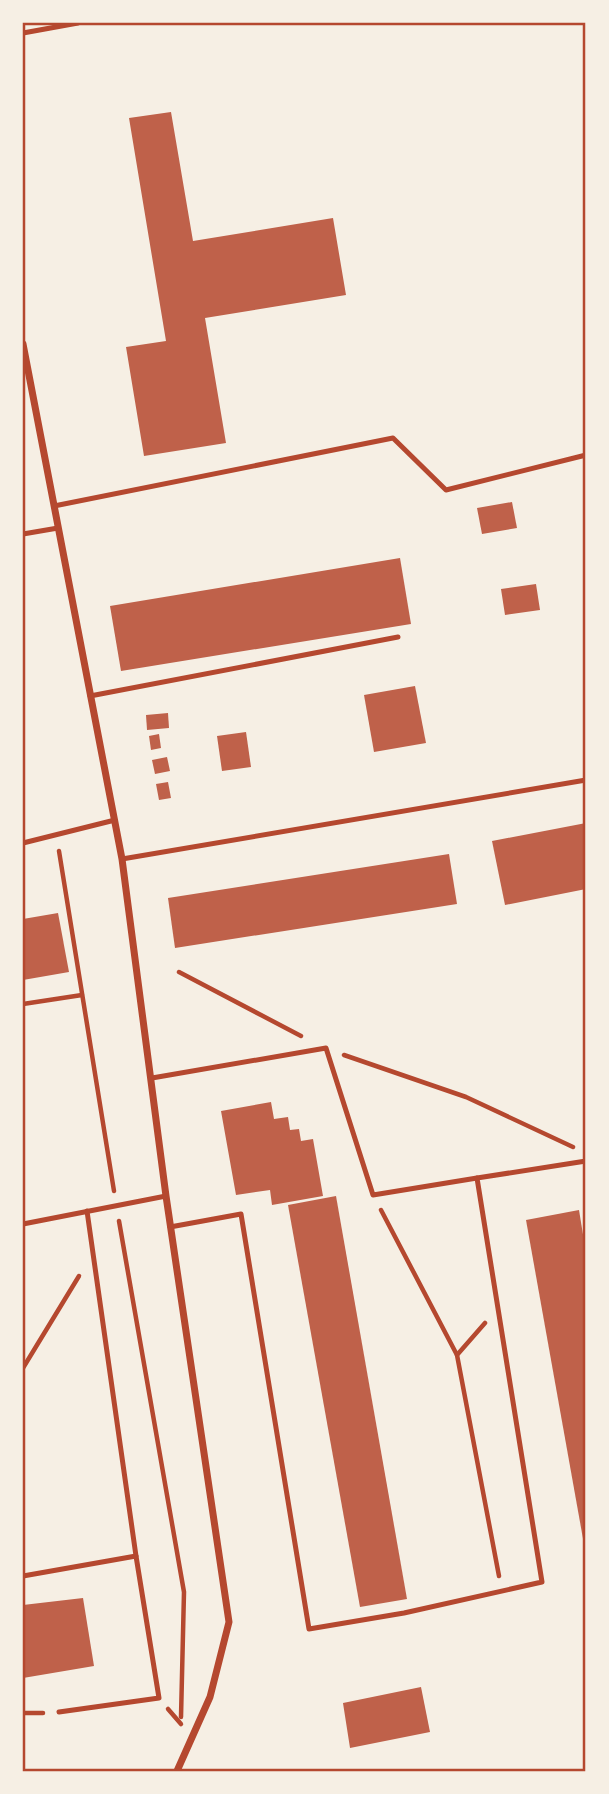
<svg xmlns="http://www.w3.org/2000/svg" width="609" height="1794" viewBox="0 0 609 1794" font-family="'Sofia Sans Condensed',sans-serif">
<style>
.building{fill:#bf614a}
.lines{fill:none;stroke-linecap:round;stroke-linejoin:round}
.path{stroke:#b5482f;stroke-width:4.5}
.service{stroke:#b5482f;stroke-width:5}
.minor{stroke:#b5482f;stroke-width:7}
.neatline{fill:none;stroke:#b5482f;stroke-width:2.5}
</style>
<rect width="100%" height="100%" fill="#f6efe4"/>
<g class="building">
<path d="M 171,112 L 193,241 L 333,218 L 346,295 L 205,318 L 226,443 L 144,456 L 126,347 L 166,341 L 129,118 Z"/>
<path d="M 512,502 L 517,528 L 482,534 L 477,508 Z"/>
<path d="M 400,558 L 411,624 L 121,671 L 110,606 Z"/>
<path d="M 536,584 L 540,610 L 505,615 L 501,589 Z"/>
<path d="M 415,686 L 426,743 L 374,752 L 364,695 Z"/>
<path d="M 168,713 L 169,728 L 147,730 L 146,715 Z"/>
<path d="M 246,732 L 251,767 L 222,771 L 217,736 Z"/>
<path d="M 159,734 L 161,748 L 151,750 L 149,736 Z"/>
<path d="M 167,757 L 170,771 L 155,774 L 152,760 Z"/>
<path d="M 168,782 L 171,798 L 159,800 L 156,784 Z"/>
<path d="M 586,823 L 586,889 L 505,905 L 492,841 Z"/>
<path d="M 449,854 L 457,904 L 175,948 L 168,898 Z"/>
<path d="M 58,913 L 69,972 L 23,980 L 23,919 Z"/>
<path d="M 271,1102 L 274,1119 L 288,1117 L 290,1130 L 299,1129 L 301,1141 L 313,1139 L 323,1196 L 272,1205 L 270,1190 L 236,1195 L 221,1111 Z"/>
<path d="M 336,1196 L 407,1599 L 360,1607 L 288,1205 Z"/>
<path d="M 579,1210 L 586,1253 L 585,1550 L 526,1220 Z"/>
<path d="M 83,1598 L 94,1666 L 23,1678 L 23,1605 Z"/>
<path d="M 421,1687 L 430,1732 L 350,1748 L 343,1703 Z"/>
</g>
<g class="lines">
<g class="path">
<path d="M 59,851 L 114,1191"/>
<path d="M 179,972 L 301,1036"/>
<path d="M 23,1004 L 82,995"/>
<path d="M 344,1055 L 466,1097 L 573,1147"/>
<path d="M 381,1210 L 457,1355"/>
<path d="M 119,1221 L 184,1592 L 181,1717"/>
<path d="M 485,1323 L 457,1355 L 499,1576"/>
<path d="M 23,1368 L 79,1276"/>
<path d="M 168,1709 L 181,1724"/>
<path d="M 23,1713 L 43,1713"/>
</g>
<g class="service">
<path d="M 23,33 L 78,23"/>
<path d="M 54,506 L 393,438 L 446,490 L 586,455"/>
<path d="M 23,534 L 58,528"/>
<path d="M 90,696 L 398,637"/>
<path d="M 23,843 L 115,820"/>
<path d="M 122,859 L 586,780"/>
<path d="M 152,1078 L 326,1048 L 373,1195 L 477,1178"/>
<path d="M 87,1211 L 136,1556"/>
<path d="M 23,1224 L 166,1196"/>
<path d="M 170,1227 L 241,1214 L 309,1629 L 404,1613 L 542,1582 L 477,1178 L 586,1161"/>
<path d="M 23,1576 L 136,1556 L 159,1698 L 59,1712"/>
</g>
<path class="minor" d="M 23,344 L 122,859 L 166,1196 L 229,1622 L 210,1697 L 177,1771"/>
</g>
<rect width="609" height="1794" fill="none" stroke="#f6efe4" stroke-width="49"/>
<rect x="24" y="24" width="560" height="1746" class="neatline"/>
</svg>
